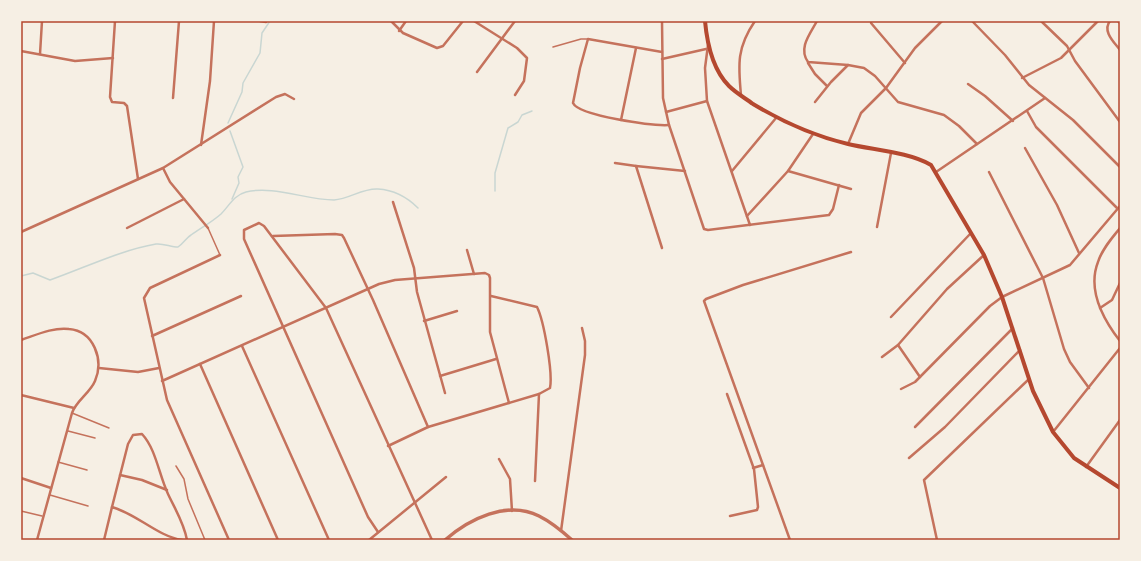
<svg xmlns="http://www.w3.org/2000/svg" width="1141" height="561" viewBox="0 0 1141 561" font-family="'DejaVu Sans',sans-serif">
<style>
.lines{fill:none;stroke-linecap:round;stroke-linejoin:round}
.stream{stroke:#c9d6d2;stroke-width:1.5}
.service{stroke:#c5725c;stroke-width:1.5}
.minor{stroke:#c5725c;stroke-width:2.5}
.tertiary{stroke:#c5725c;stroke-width:3.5}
.secondary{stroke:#b5482f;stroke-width:4}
.neatline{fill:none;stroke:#b5482f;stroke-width:1.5}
</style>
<rect width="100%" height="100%" fill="#f6efe4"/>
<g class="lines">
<g class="stream">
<path d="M 228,123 L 242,92 L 243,83 L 260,53 L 262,33 L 270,21"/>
<path d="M 230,131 L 243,167 L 238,177 L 239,183 L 232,199"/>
<path d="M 495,191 L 495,173 L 508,128 L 518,122 L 522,115 L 532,111"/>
<path d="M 21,276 L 33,273 L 50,280 C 84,268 121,250 156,244 C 163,243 171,247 178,247 C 184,243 186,238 191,235 C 201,228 212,222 221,214 C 229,206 234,195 246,192 C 273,185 306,200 334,200 C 350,199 362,188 378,189 C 394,190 407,197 418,208"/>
</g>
<g class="service">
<path d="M 553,47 L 581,39 L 588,39"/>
<path d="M 208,228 L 220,255"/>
<path d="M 72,413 L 109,428"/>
<path d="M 68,431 L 95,438"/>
<path d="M 58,462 L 87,470"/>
<path d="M 176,466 L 184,479 L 188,499 L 205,540"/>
<path d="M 50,495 L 88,506"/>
<path d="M 21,511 L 42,516"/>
</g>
<g class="minor">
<path d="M 115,21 L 110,97 L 112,102 L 124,103 L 127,106 L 138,179"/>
<path d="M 260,21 L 266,22"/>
<path d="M 391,21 L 403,33 L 437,48 L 443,46 L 463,21"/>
<path d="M 474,21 L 517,48 L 527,58 L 524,81 L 515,95"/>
<path d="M 662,21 L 663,98 L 669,125 L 704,229 L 708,230 L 829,215 L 833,209 L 839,185"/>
<path d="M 817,21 C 810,34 798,48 808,62 L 848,65 L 864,68 L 875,76 L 898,102 L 944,115 L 959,126 L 977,144"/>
<path d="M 972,21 L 1005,55 L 1029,85 L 1073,120 L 1120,167"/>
<path d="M 1041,21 L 1067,46 L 1075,61 L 1120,122"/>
<path d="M 1110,21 C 1102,31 1114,42 1120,50"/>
<path d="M 1118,21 L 1120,23"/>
<path d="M 871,23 L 905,63"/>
<path d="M 399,31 L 406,21"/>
<path d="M 708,45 L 705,68 L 707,101 L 750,225"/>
<path d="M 21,51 L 75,61 L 113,58"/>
<path d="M 662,52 L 588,39 L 580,68 L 573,103 C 579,116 653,126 669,125"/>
<path d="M 40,54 L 42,21"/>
<path d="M 662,59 L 706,49"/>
<path d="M 808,63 L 815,74 L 827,86"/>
<path d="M 477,72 L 515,21"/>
<path d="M 1022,78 L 1061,58 L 1098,21"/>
<path d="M 968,84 L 985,96 L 1013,121"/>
<path d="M 741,95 C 738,64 737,47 755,21"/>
<path d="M 173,98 L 179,21"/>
<path d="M 815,102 L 831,82 L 848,65"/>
<path d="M 1027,111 L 1036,127 L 1117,208"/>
<path d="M 666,112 L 707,101"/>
<path d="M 621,120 L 636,48"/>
<path d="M 848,144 L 861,113 L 886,88 L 915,48 L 942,21"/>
<path d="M 201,145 L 210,81 L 214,21"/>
<path d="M 1025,148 L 1057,205 L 1079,253"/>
<path d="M 615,163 L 636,166"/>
<path d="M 163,168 L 170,182 L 208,228"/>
<path d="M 732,171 L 776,118"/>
<path d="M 788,171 L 851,189"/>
<path d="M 936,172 L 1045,98"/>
<path d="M 989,172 L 1043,278 L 1064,349 L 1070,362 L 1089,388"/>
<path d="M 393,202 L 414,268 L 417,292 L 445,393"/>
<path d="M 747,216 L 788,171 L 813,134"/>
<path d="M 877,227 L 891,153"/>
<path d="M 127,228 L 184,199"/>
<path d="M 1120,228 C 1112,238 1102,249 1098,262 C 1087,290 1103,319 1120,341"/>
<path d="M 21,232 L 163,168 L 276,97 L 285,94 L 294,99"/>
<path d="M 273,236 L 335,234 L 342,235 L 344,238 L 373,300 L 428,427 L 388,446"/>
<path d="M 662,248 L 636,166 L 685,171"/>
<path d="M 467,250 L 474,274"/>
<path d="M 220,255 L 150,288 L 144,298 L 167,400 L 229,540"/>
<path d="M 1100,308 L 1112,300 L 1120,283"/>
<path d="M 891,317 L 971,233"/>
<path d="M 424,321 L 457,311"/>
<path d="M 152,336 L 241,296"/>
<path d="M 21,340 C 36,335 53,327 69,329 C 94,331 104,360 95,381 C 90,393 76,401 72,413 L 37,540"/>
<path d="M 898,345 L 920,377"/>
<path d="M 242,346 L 329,540"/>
<path d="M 882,357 L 898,345 L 947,289 L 984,255"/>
<path d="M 200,364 L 278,540"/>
<path d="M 99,368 L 138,372 L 159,368"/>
<path d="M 440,376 L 496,359"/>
<path d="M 162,381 L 379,284 L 395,280 L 485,273 L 489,275 L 490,278 L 490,332 L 509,403"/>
<path d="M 901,389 L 915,382 L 990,306 L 1002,297 L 1070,265 L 1120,206"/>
<path d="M 727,394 L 754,469 L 758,507 L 757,510 L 730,516"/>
<path d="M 21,395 L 74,408"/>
<path d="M 428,427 L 539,394 L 550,388 C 553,373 544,321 537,307 L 491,296"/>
<path d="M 915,427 L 1013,328"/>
<path d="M 1053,432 L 1120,348"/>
<path d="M 909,458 L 945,427 L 1020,350"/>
<path d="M 499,459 L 510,479 L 512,511"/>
<path d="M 1086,467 L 1120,420"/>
<path d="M 753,468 L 763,465"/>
<path d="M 120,475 L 142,480 L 167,490"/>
<path d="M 21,478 L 51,488"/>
<path d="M 535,481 L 539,394"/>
<path d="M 112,507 L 128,444 L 133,435 L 142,434 C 156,449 159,475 168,494 C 175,509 184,523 187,540"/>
<path d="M 561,531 L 585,355 L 585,341 L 582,328"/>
<path d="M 378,532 L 368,517 L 244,239 L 244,230 L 259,223 L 264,226 L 326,308 L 432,540"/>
<path d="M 104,540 L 112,507 C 137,514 157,536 182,540"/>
<path d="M 369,540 L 446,477"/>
<path d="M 790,540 L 704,301 L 706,299 L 743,285 L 851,252"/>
<path d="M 937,540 L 924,480 L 1029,379"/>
</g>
<path class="tertiary" d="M 445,540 C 469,519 507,500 539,516 C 551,522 562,531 572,540"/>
<path class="secondary" d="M 705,21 C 707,43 713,70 729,86 C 736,93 745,98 753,104 C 783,122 814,136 848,144 C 873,150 909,152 931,165 L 984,255 L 1002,297 L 1033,391 L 1053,432 L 1074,458 L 1120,488"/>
</g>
<rect width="1141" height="561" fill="none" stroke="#f6efe4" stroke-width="44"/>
<rect x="22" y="22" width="1097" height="517" class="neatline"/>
</svg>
